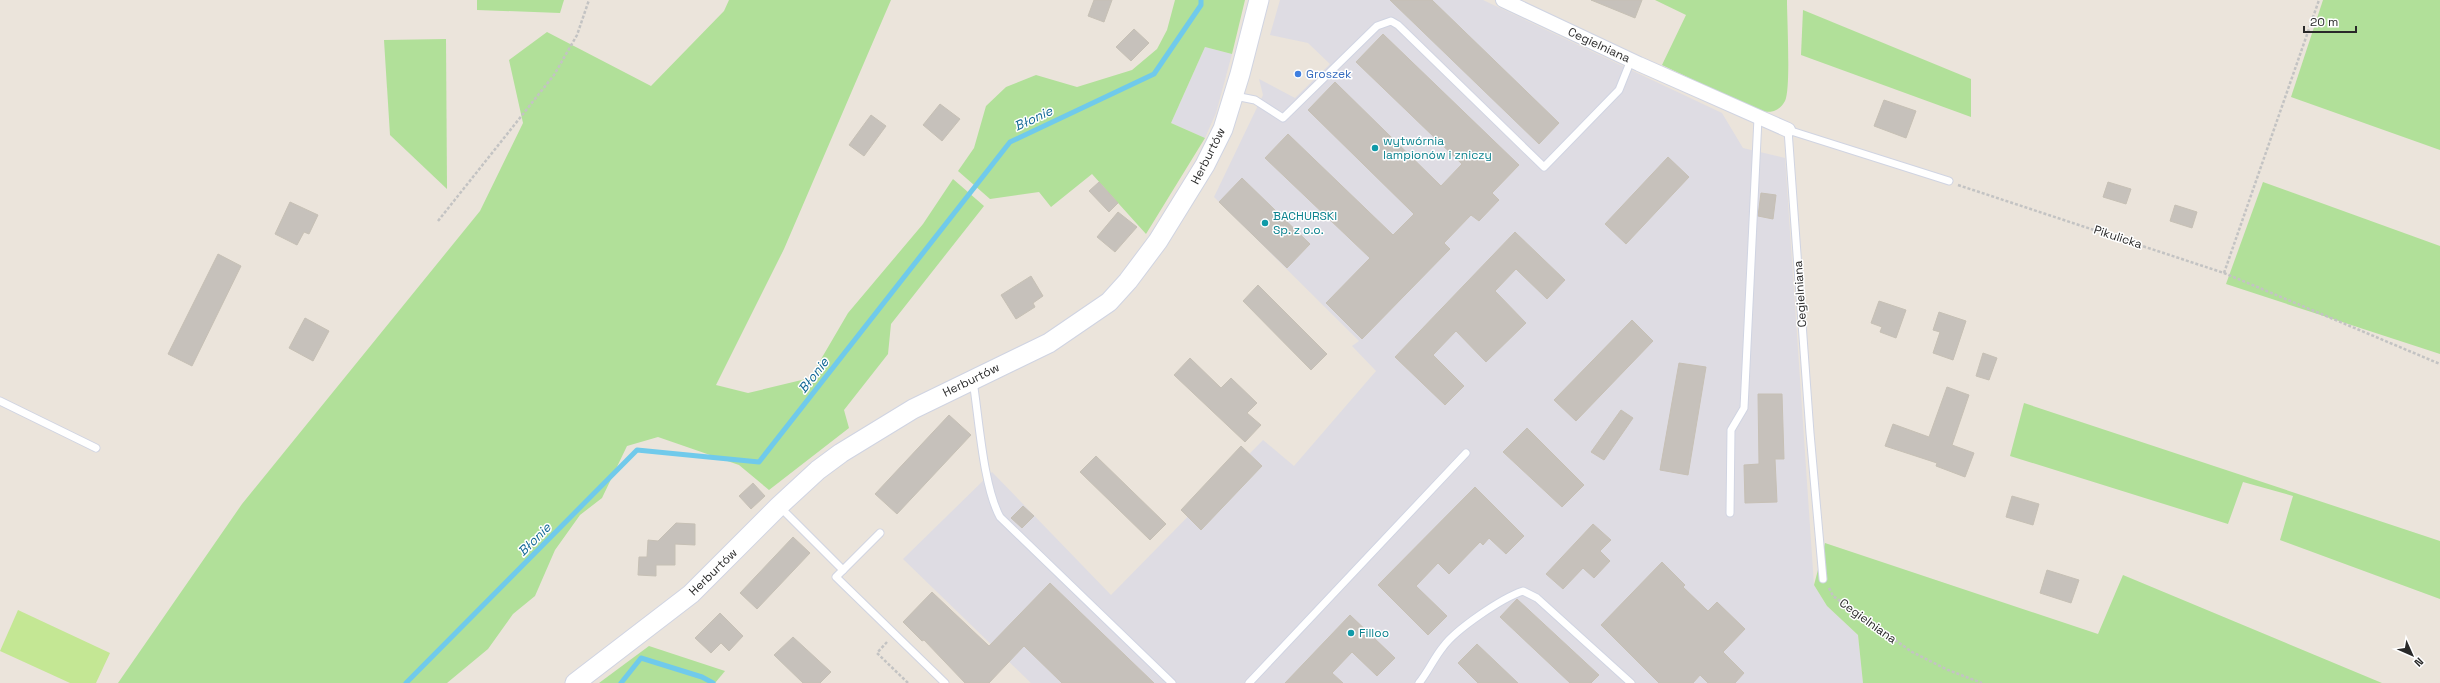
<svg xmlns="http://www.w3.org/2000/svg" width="2440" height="683" viewBox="0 0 2440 683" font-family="'Space Grotesk',sans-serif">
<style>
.industrial{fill:#dedce3}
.green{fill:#b1e099}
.pitch{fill:#c4e794}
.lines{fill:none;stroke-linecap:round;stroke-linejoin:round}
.stream{stroke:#70caeb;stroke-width:5}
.building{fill:#c6c1bb;stroke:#c6c0b5}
.lane-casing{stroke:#d0d4e2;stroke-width:9}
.street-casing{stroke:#d0d4e2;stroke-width:16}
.secondary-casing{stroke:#d0d4e2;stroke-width:21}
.path{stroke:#c3c3c3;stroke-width:2.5;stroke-dasharray:3 2;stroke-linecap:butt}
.lane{stroke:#fff;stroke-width:7}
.street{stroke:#fff;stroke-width:14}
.secondary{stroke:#fff;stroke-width:19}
.shop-dot{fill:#3f7fe0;stroke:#fff;stroke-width:1.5}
.culture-dot{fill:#0f9aa8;stroke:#fff;stroke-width:1.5}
.labels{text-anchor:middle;stroke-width:3;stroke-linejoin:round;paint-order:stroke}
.street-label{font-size:12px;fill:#292929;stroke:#fff}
.shop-label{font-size:12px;fill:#366cbe;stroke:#fff;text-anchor:start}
.culture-label{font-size:12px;fill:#0d838f;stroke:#fff;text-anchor:start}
.water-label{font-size:13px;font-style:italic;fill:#116895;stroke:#fff}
</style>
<rect width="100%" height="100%" fill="#ebe4db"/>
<g class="industrial">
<path d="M 1280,0 L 1483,0 L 1722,113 L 1743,148 L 1785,158 L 1814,585 L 1827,606 L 1858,635 L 1863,683 L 1031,683 L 903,559 L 992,472 L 1111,595 L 1263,440 L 1294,466 L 1376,371 L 1352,346 L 1359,341 L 1214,197 L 1263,95 L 1259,79 L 1295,98 L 1330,64 L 1308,43 L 1270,35 Z"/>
<path d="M 1205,47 L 1232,54 L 1216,113 L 1205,138 L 1171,123 Z"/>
</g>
<g class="green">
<path d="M 477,0 L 564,0 L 560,13 L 477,10 Z"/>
<path d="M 729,0 L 891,0 L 784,249 L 716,385 L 748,393 L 810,378 L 848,313 L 923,224 L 953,179 L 984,206 L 891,324 L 888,354 L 844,410 L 849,428 L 769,490 L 739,465 L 658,437 L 627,446 L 602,498 L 580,515 L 555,550 L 535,596 L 513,614 L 488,649 L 447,683 L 118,683 L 242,504 L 480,211 L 523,123 L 509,60 L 547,32 L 651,86 L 724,11 Z"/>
<path d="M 1175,0 L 1245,0 L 1232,54 L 1205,47 L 1171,123 L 1205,138 L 1146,234 L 1092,174 L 1051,207 L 1039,192 L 990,199 L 958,171 L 974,148 L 986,106 L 1006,87 L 1036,75 L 1077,87 L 1132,70 L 1157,49 L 1167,30 Z"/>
<path d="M 1655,0 L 1787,0 C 1787,19 1791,89 1785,101 C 1779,112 1770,113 1759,111 L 1662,65 L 1686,15 Z"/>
<path d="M 2323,0 L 2440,0 L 2440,150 L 2291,97 Z"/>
<path d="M 1803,10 L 1971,79 L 1971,117 L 1801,55 Z"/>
<path d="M 446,39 L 447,189 L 390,135 L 384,40 Z"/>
<path d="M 2263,182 L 2440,246 L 2440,354 L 2226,284 Z"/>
<path d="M 2024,403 L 2440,541 L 2440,599 L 2280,540 L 2293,496 L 2243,482 L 2228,524 L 2010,456 Z"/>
<path d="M 1825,543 L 2098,634 L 2123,575 L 2382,683 L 1863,683 L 1858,635 L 1827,606 L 1814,585 Z"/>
<path d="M 649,646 L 725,671 L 715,683 L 599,683 Z"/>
</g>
<path class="pitch" d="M 18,610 L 110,653 L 96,683 L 70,683 L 0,651 Z"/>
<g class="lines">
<g class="stream">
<path d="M 406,683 L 637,450 L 759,462 L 1010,142 L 1154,74 L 1201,5 L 1201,0"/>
<path d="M 621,683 L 641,658 L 702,677 L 713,683"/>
</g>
</g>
<g class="building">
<path d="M 1094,0 L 1112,0 L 1104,22 L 1088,16 Z"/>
<path d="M 1390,0 L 1432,0 L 1559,123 L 1539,144 Z"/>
<path d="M 1591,0 L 1642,0 L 1635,18 Z"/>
<path d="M 1134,29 L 1149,43 L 1131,61 L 1116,47 Z"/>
<path d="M 1383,34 L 1519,165 L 1492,193 L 1499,200 L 1479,221 L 1471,215 L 1444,243 L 1450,249 L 1362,339 L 1326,303 L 1370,258 L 1265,158 L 1288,134 L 1393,235 L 1414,214 L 1308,110 L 1335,82 L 1441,186 L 1462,164 L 1356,62 Z"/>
<path d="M 1884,100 L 1916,111 L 1906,138 L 1874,126 Z"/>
<path d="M 940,104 L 960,119 L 942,141 L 923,125 Z"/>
<path d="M 871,115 L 886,126 L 864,156 L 849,145 Z"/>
<path d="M 1668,157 L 1689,177 L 1626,244 L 1605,224 Z"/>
<path d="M 1242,178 L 1310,244 L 1287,268 L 1219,202 Z"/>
<path d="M 1099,182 L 1118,203 L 1109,212 L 1089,191 Z"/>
<path d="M 2108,182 L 2131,189 L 2126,204 L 2103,197 Z"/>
<path d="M 1761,193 L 1776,195 L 1773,219 L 1758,216 Z"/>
<path d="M 290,202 L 318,215 L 309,234 L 304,232 L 297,245 L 275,234 Z"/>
<path d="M 2175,205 L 2197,212 L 2192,228 L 2170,221 Z"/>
<path d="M 1118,212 L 1137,227 L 1115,252 L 1097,237 Z"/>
<path d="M 1515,232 L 1565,280 L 1547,299 L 1516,269 L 1495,291 L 1526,323 L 1486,362 L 1456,331 L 1433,355 L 1464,386 L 1445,405 L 1395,357 Z"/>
<path d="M 218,254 L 241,266 L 192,366 L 168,354 Z"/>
<path d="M 1031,276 L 1043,296 L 1033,303 L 1035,307 L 1016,319 L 1001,295 Z"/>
<path d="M 1258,285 L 1327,354 L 1311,370 L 1243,301 Z"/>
<path d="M 1879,301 L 1906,310 L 1896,338 L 1880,332 L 1882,327 L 1871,323 Z"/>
<path d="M 1939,312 L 1966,321 L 1953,360 L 1933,353 L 1940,332 L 1933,330 Z"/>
<path d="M 305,318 L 329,331 L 313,361 L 289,348 Z"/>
<path d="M 1632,320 L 1653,341 L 1576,421 L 1554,400 Z"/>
<path d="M 1983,353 L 1997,358 L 1989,380 L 1976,376 Z"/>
<path d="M 1190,358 L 1221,388 L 1231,378 L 1257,403 L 1247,413 L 1261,425 L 1245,442 L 1174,375 Z"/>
<path d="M 1679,363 L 1706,367 L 1688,475 L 1660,470 Z"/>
<path d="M 1947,387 L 1969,395 L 1952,445 L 1974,453 L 1965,477 L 1936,466 L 1937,463 L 1885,446 L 1893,424 L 1929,437 Z"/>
<path d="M 1758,394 L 1782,394 L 1784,459 L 1775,459 L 1777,502 L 1745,503 L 1744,465 L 1759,464 Z"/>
<path d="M 1621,410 L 1633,418 L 1604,460 L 1591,452 Z"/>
<path d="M 949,415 L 971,435 L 897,514 L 875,494 Z"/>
<path d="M 1527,428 L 1584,485 L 1562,507 L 1503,452 Z"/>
<path d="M 1241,446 L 1262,466 L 1201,530 L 1181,510 Z"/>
<path d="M 1096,456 L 1166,524 L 1150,540 L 1080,472 Z"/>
<path d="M 753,483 L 765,496 L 751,509 L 739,496 Z"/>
<path d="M 1475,487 L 1524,536 L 1506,554 L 1489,538 L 1483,545 L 1480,542 L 1449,574 L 1438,563 L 1416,586 L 1447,616 L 1428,635 L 1378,585 Z"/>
<path d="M 2012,496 L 2039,504 L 2033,525 L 2006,517 Z"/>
<path d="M 1023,506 L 1034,516 L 1022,528 L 1011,518 Z"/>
<path d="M 676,523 L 695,524 L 695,545 L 675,544 L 675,565 L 656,565 L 656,576 L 638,575 L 639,557 L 647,557 L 648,540 L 658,541 Z"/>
<path d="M 1593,524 L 1611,540 L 1600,551 L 1610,561 L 1594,578 L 1583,568 L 1563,589 L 1546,574 Z"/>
<path d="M 793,537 L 810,553 L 757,609 L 740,593 Z"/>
<path d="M 1662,562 L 1685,585 L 1683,587 L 1708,611 L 1717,602 L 1745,629 L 1723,652 L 1744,673 L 1735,683 L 1708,683 L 1700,675 L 1693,683 L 1659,683 L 1601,625 Z"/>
<path d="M 2047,570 L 2079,580 L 2071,603 L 2040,593 Z"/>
<path d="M 1050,583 L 1154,683 L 1062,683 L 1024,646 L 989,683 L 965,683 L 924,640 L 922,641 L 903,622 L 932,592 L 989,646 Z"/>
<path d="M 1517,599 L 1599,675 L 1591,683 L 1570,683 L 1500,617 Z"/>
<path d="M 720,613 L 743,636 L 729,651 L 721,643 L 711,653 L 695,638 Z"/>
<path d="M 1350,615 L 1395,658 L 1377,676 L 1352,652 L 1332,673 L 1343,683 L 1285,683 Z"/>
<path d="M 793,637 L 831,672 L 820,683 L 803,683 L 774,655 Z"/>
<path d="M 1477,644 L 1518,683 L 1478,683 L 1458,663 Z"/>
</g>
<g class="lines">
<g class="lane-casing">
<g id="lane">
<path d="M 1235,96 L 1255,100 L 1283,118 L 1377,26 L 1391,21 L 1398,25 L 1544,167 L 1619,90 L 1631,60"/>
<path d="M 973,381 C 979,418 983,486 1000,517 L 1172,683"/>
<path d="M 0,401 L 96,448"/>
<path d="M 780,507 L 843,570 L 836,577 L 945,683"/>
<path d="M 1730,513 L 1731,430 L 1744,408 L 1758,118"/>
<path d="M 843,570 L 880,533"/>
<path d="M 1823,579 L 1810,433 L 1788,130 L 1949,181"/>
<path d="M 1249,683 L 1466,453"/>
<path d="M 1419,683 C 1428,672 1434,658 1443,647 C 1456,629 1502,598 1523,591 L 1537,598 L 1631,683"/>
</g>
</g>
<g class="street-casing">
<path id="street" d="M 1503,0 L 1639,64 L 1788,130"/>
</g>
<g class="secondary-casing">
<path id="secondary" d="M 575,683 L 691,594 L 779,506 L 818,470 L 841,453 L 913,409 L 1049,343 L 1109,302 L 1128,281 L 1158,241 L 1205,165 L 1223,129 L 1240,74 L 1259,0"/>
</g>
<g class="path">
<path d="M 1958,185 L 2224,273 L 2440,364"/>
<path d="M 438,221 L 554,75 L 577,35 L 589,0"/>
<path d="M 2224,273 L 2319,0"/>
<path d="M 1829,588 L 1833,596 L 1912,652 L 1948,670 L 1982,683"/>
<path d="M 887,642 L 877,653 L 908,683"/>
</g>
<use href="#lane" class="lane"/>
<use href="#street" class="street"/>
<use href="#secondary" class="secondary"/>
</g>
<circle class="shop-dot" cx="1298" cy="74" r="4"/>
<g class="culture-dot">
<circle cx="1375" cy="148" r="4"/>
<circle cx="1265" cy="223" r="4"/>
<circle cx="1351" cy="633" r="4"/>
</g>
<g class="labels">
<g class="street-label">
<text transform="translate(1599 45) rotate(25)" y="4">Cegielniana</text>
<text transform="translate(1208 156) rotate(-63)" y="4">Herburtów</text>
<text transform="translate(2118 237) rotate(18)" y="4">Pikulicka</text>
<text transform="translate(1800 294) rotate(-94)" y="4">Cegielniana</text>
<text transform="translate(971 380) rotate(-26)" y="4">Herburtów</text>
<text transform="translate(713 572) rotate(-44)" y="4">Herburtów</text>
<text transform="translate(1868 621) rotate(36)" y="4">Cegielniana</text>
</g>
<g class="shop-label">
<text x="1306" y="78">Groszek</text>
</g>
<g class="culture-label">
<text x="1383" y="145">wytwórnia<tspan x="1383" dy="14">lampionów i zniczy</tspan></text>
<text x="1273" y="220">BACHURSKI<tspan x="1273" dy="14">Sp. z o.o.</tspan></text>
<text x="1359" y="637">Filloo</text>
</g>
<g class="water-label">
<text transform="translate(1033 118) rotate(-25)" y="5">Błonie</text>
<text transform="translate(813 375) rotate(-52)" y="5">Błonie</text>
<text transform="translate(534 539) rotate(-45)" y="5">Błonie</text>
</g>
</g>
<g transform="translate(2412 655) rotate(135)" stroke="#ffffff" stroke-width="3" paint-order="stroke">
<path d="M0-3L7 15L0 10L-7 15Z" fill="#292929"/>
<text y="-6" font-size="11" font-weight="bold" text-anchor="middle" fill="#292929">N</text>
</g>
<path d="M2304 26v6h52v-6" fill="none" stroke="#292929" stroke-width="2"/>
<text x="2310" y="26" font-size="12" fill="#292929" stroke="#ffffff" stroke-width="3" paint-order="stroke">20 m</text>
</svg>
